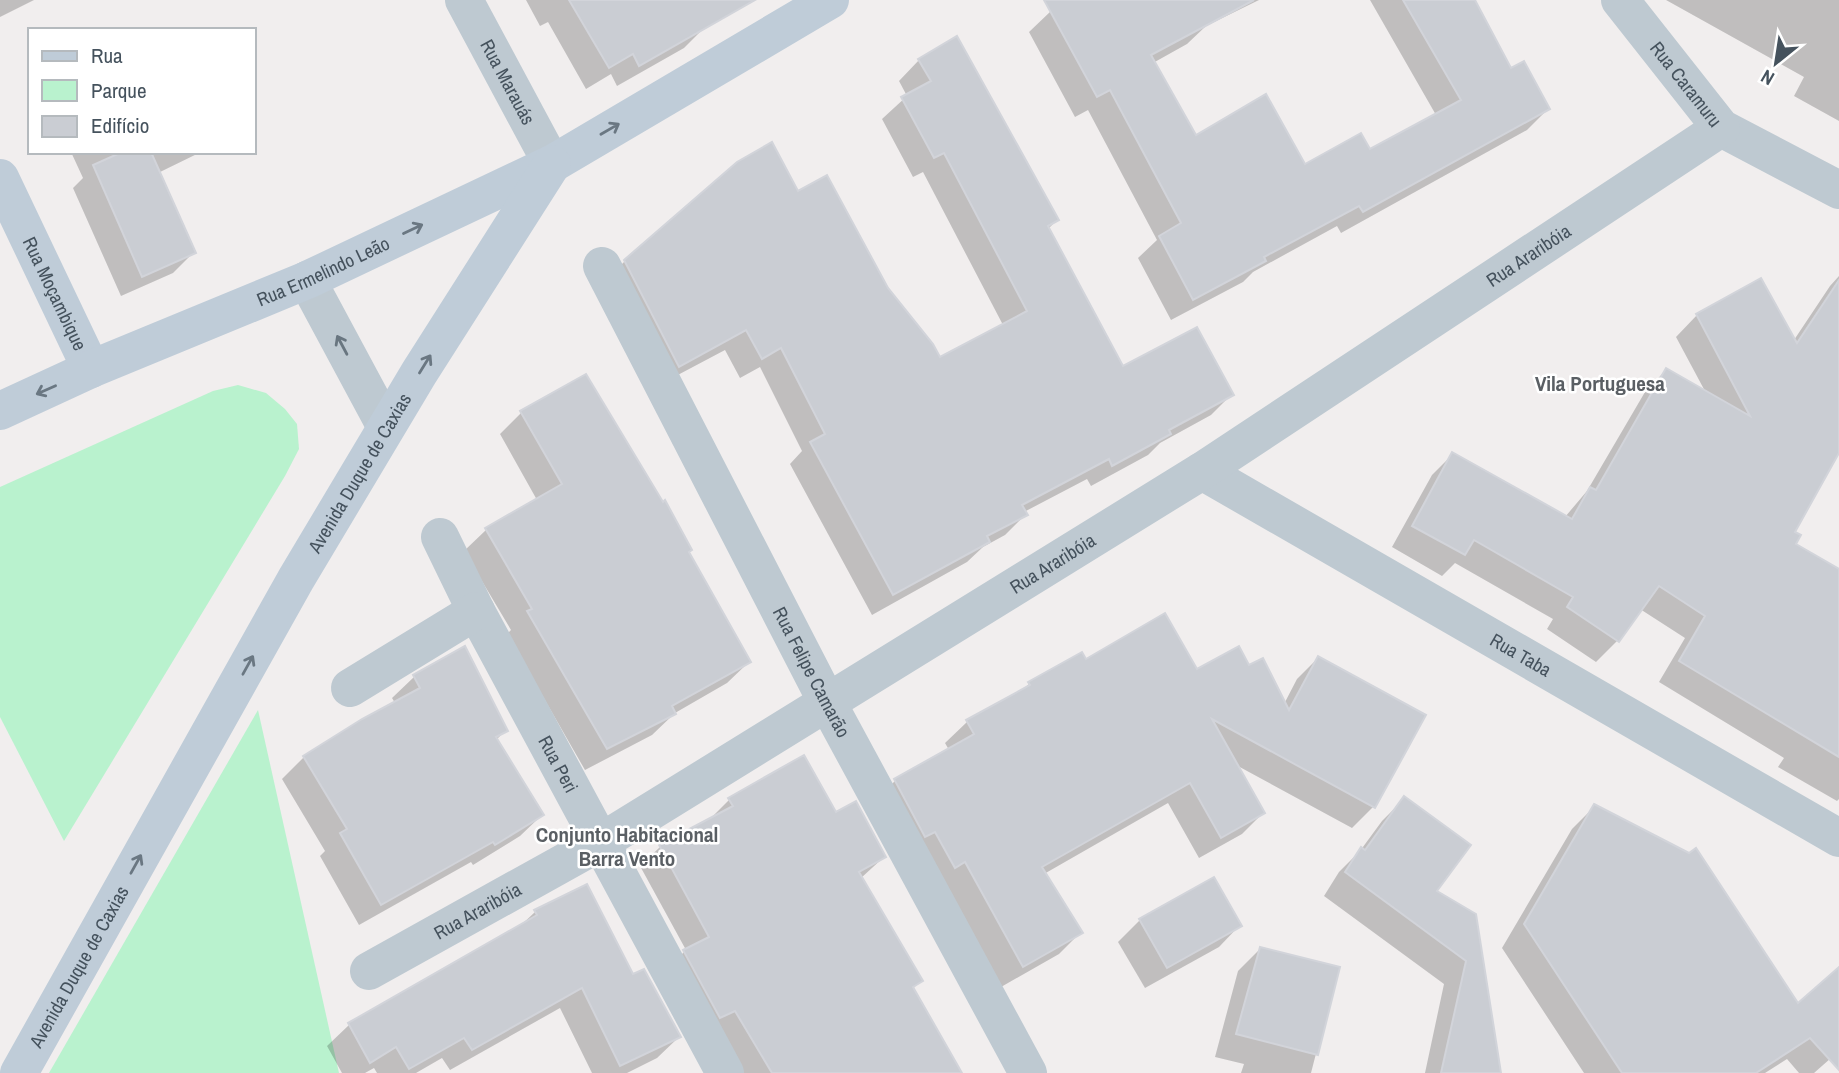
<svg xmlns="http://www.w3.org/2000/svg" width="1839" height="1073" viewBox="0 0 1839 1073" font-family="'Archivo Narrow',sans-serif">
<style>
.green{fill:#b9f2ce}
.shadow{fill:#0003}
.building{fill:#cacdd3;stroke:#d2d4da;stroke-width:2}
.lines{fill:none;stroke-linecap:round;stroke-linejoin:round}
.street{stroke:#bec9d1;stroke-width:38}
.secondary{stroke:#bfccd8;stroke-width:38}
.oneway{stroke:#6a7782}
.oneway2{stroke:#697680}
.labels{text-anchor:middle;stroke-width:5;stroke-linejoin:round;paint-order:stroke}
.street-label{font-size:19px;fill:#45525d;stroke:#fff}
.neighbourhood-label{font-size:21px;font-weight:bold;fill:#5a5f64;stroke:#fff}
</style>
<rect width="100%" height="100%" fill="#f1eeee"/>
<g class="green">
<path d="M 238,385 L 266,393 L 285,409 L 297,424 L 299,449 L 285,476 L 64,841 L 0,717 L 0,487 L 213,391 Z"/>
<path d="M 258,710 L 339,1073 L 49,1073 Z"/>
</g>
<g class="shadow">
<path d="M 0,0 L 34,0 L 0,17 Z"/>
<path d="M 526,0 L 690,0 L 705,27 L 684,48 L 617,86 L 611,74 L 586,89 L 548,22 L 540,26 Z"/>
<path d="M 1048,0 L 1259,0 L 1206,26 L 1187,44 L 1153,63 L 1195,137 L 1305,166 L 1369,151 L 1436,115 L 1370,0 L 1472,0 L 1510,70 L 1548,109 L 1527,130 L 1341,233 L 1337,226 L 1253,272 L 1243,282 L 1171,320 L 1138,258 L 1157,240 L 1088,110 L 1075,117 L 1029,32 L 1051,11 Z"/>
<path d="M 1666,0 L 1839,0 L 1839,121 L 1794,96 L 1804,77 Z"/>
<path d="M 919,60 L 1057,220 L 1048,229 L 1122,368 L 1232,394 L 1211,415 L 1160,443 L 1148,455 L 1091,486 L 1087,479 L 1024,512 L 1026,514 L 1005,535 L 983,547 L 967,562 L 872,615 L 790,464 L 802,451 L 760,367 L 740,378 L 725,350 L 657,386 L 604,282 L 625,261 L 797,193 L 886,289 L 939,359 L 1003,325 L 923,172 L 913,177 L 882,119 L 907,96 L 899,81 Z"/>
<path d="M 71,152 L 201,152 L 158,173 L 194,252 L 173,273 L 121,296 L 73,188 L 83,178 Z"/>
<path d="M 1839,276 L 1839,449 L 1793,533 L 1793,545 L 1839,571 L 1839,799 L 1837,801 L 1778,767 L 1784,758 L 1659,682 L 1685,638 L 1640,609 L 1618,640 L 1596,662 L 1547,629 L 1553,619 L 1455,563 L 1442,576 L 1392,547 L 1432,475 L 1453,454 L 1565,517 L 1587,491 L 1645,392 L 1666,370 L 1706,393 L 1676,337 L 1697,315 L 1794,340 L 1830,286 Z"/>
<path d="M 521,413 L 687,553 L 749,662 L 727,683 L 675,713 L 652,735 L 585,770 L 507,634 L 511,630 L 464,551 L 486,530 L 537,500 L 500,434 Z"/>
<path d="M 1081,654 L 1085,661 L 1197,672 L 1249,667 L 1284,704 L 1297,679 L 1318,658 L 1374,806 L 1352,828 L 1236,765 L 1263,813 L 1242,834 L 1199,858 L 1168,803 L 1044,874 L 1080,933 L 1059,954 L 1001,987 L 873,802 L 895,781 L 949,750 L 945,743 L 967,722 L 1020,692 L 1029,684 Z"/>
<path d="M 414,677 L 506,730 L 496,740 L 542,815 L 520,836 L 473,865 L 471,862 L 359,925 L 320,856 L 325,851 L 282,779 L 304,757 L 395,703 L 392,698 Z"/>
<path d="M 1405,798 L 1435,892 L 1475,915 L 1498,1073 L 1425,1073 L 1444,984 L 1324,896 L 1339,872 L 1360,851 L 1382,821 Z"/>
<path d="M 729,800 L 836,814 L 884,857 L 861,878 L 920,981 L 912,990 L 960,1073 L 741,1073 L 665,971 L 686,950 L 640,866 L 660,847 L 710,819 Z"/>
<path d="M 1595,806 L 1797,1006 L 1839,970 L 1839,1051 L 1814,1073 L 1799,1073 L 1787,1059 L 1765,1073 L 1584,1073 L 1502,948 L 1572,829 Z"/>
<path d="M 586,886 L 632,977 L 679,1037 L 657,1058 L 627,1073 L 592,1073 L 560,1008 L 450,1070 L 442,1058 L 416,1073 L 377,1073 L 374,1068 L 365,1073 L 342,1073 L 327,1046 L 349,1025 L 519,927 L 535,912 Z"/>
<path d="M 1140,920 L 1240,925 L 1219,947 L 1145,988 L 1118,942 Z"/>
<path d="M 1260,949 L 1338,968 L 1311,1073 L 1241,1073 L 1244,1064 L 1215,1057 L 1238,971 Z"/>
</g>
<g class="building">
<path d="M 569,0 L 755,0 L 639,66 L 633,54 L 609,68 Z"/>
<path d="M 1044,0 L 1254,0 L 1151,55 L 1196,135 L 1266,94 L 1305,164 L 1361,133 L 1370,149 L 1461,100 L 1403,0 L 1475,0 L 1511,68 L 1524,61 L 1550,109 L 1363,212 L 1359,206 L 1264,257 L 1266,261 L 1193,300 L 1159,236 L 1181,223 L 1110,90 L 1097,97 Z"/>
<path d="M 957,36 L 1059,220 L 1048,226 L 1123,366 L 1197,327 L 1234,395 L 1169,430 L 1171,434 L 1112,466 L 1109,459 L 1022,505 L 1028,515 L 987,536 L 990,542 L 893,595 L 810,442 L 825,434 L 781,348 L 762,359 L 746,330 L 679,367 L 624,260 L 737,162 L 772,142 L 798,191 L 827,175 L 888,288 L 933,344 L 940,357 L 1027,311 L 944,153 L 934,158 L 901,97 L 931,81 L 918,59 Z"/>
<path d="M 122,152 L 151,152 L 196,253 L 142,277 L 93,165 Z"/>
<path d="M 1761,278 L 1797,343 L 1839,280 L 1839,453 L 1795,532 L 1801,535 L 1796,544 L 1839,569 L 1839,757 L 1679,661 L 1705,616 L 1659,586 L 1619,642 L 1567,607 L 1573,597 L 1474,540 L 1465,555 L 1412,526 L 1452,452 L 1572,519 L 1590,487 L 1596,490 L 1666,368 L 1750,416 L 1696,314 Z"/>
<path d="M 586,374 L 663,502 L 665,500 L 692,550 L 689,552 L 751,662 L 672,706 L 676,714 L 607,749 L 527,611 L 532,609 L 485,528 L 562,484 L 520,411 Z"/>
<path d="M 1165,613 L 1197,669 L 1239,646 L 1249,665 L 1263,658 L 1289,710 L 1318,656 L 1426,715 L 1375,808 L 1212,719 L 1265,813 L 1221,838 L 1190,783 L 1042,867 L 1083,933 L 1023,967 L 965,862 L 955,868 L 935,832 L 925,837 L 894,779 L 974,734 L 966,720 L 1030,685 L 1028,682 L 1082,652 L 1086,659 Z"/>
<path d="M 465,646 L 508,731 L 496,737 L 544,815 L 495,845 L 493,842 L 381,905 L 340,833 L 347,829 L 303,756 L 362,719 L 420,688 L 413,675 Z"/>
<path d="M 804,755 L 836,812 L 856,801 L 886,857 L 859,872 L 923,981 L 913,987 L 962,1073 L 772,1073 L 735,1011 L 720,1018 L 683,950 L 709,937 L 659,845 L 733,806 L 728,798 Z"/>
<path d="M 1404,796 L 1471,845 L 1437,891 L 1476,914 L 1501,1073 L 1441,1073 L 1466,961 L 1345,872 L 1361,847 L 1365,850 Z"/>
<path d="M 1594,804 L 1689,853 L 1696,848 L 1798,1003 L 1839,967 L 1839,1070 L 1810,1038 L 1756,1073 L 1622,1073 L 1524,924 Z"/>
<path d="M 1214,877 L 1242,926 L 1167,968 L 1139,919 Z"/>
<path d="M 587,884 L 633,974 L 644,969 L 681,1037 L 620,1066 L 582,988 L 472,1050 L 464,1038 L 409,1069 L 396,1047 L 370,1063 L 348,1023 L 537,915 L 534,910 Z"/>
<path d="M 1260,947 L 1340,967 L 1318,1055 L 1236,1034 Z"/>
</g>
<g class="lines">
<g class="street">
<path id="s1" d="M 464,0 L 552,164"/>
<path id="s2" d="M 1620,0 L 1721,128 L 1839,190"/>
<path id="s3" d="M 602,266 L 827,702 L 1028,1073"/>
<path d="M 307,280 L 386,427"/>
<path id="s4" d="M 1202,471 L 1839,838"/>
<path id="s5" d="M 440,537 L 476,611 L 725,1073"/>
<path d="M 350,688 L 476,611"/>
<path id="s6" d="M 369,971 L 601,842 L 1202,471 L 1721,128"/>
</g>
<g class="secondary">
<path id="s7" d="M 0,178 L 91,369"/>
<path id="s8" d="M 0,411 L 91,369 L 307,280 L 552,164 L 830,0"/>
<path id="s9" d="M 19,1073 L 296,579 L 419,373 L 552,164"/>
</g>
</g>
<defs><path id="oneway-shaft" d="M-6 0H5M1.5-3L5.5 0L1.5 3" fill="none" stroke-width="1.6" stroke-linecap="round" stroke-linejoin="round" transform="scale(1.75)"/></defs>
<g class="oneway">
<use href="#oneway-shaft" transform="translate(610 129) rotate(-30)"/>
<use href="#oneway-shaft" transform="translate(413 229) rotate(-25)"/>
<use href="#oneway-shaft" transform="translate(425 364) rotate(-58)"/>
<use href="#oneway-shaft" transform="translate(46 390) rotate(156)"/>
<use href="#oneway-shaft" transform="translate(248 665) rotate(-61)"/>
<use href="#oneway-shaft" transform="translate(136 864) rotate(-61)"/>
</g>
<use class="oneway2" href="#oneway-shaft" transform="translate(342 345) rotate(-118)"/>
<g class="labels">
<g class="street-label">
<text dy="7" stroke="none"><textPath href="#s1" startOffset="93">Rua Marauás</textPath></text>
<text dy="7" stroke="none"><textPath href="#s2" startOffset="107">Rua Caramuru</textPath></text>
<text dy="7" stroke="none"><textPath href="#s6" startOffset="1363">Rua Araribóia</textPath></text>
<text dy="7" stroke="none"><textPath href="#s8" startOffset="352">Rua Ermelindo Leão</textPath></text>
<text dy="7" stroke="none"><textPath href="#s7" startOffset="128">Rua Moçambique</textPath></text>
<text dy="7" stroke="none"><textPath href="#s9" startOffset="690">Avenida Duque de Caxias</textPath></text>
<text dy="7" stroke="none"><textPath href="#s6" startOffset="796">Rua Araribóia</textPath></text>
<text dy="7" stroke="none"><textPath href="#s4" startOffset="368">Rua Taba</textPath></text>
<text dy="7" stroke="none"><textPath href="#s3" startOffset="457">Rua Felipe Camarão</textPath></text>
<text dy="7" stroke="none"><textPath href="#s5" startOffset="256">Rua Peri</textPath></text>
<text dy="7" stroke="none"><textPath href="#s6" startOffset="124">Rua Araribóia</textPath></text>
<text dy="7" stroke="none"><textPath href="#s9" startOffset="122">Avenida Duque de Caxias</textPath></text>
</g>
<g class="neighbourhood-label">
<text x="1600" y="391">Vila Portuguesa</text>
<text x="627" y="842">Conjunto Habitacional<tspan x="627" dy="24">Barra Vento</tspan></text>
</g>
</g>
<rect x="28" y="28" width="228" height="126" fill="#ffffff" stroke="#b5babe" stroke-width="2"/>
<rect x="42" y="51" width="35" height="10" fill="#bfccd8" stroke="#b5babe" stroke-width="2"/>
<text x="91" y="63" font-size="21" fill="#45525d">Rua</text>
<rect x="42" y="80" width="35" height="21" fill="#b9f2ce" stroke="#b5babe" stroke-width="2"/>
<text x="91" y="98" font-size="21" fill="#45525d">Parque</text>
<rect x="42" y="116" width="35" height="21" fill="#cacdd3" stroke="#b5babe" stroke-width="2"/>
<text x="91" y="133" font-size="21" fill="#45525d">Edifício</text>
<g transform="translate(1776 63) rotate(210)" stroke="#ffffff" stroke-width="5" paint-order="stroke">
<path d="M0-5L12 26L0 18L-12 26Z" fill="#45525d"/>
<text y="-10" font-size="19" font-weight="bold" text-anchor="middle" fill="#45525d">N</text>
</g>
</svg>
